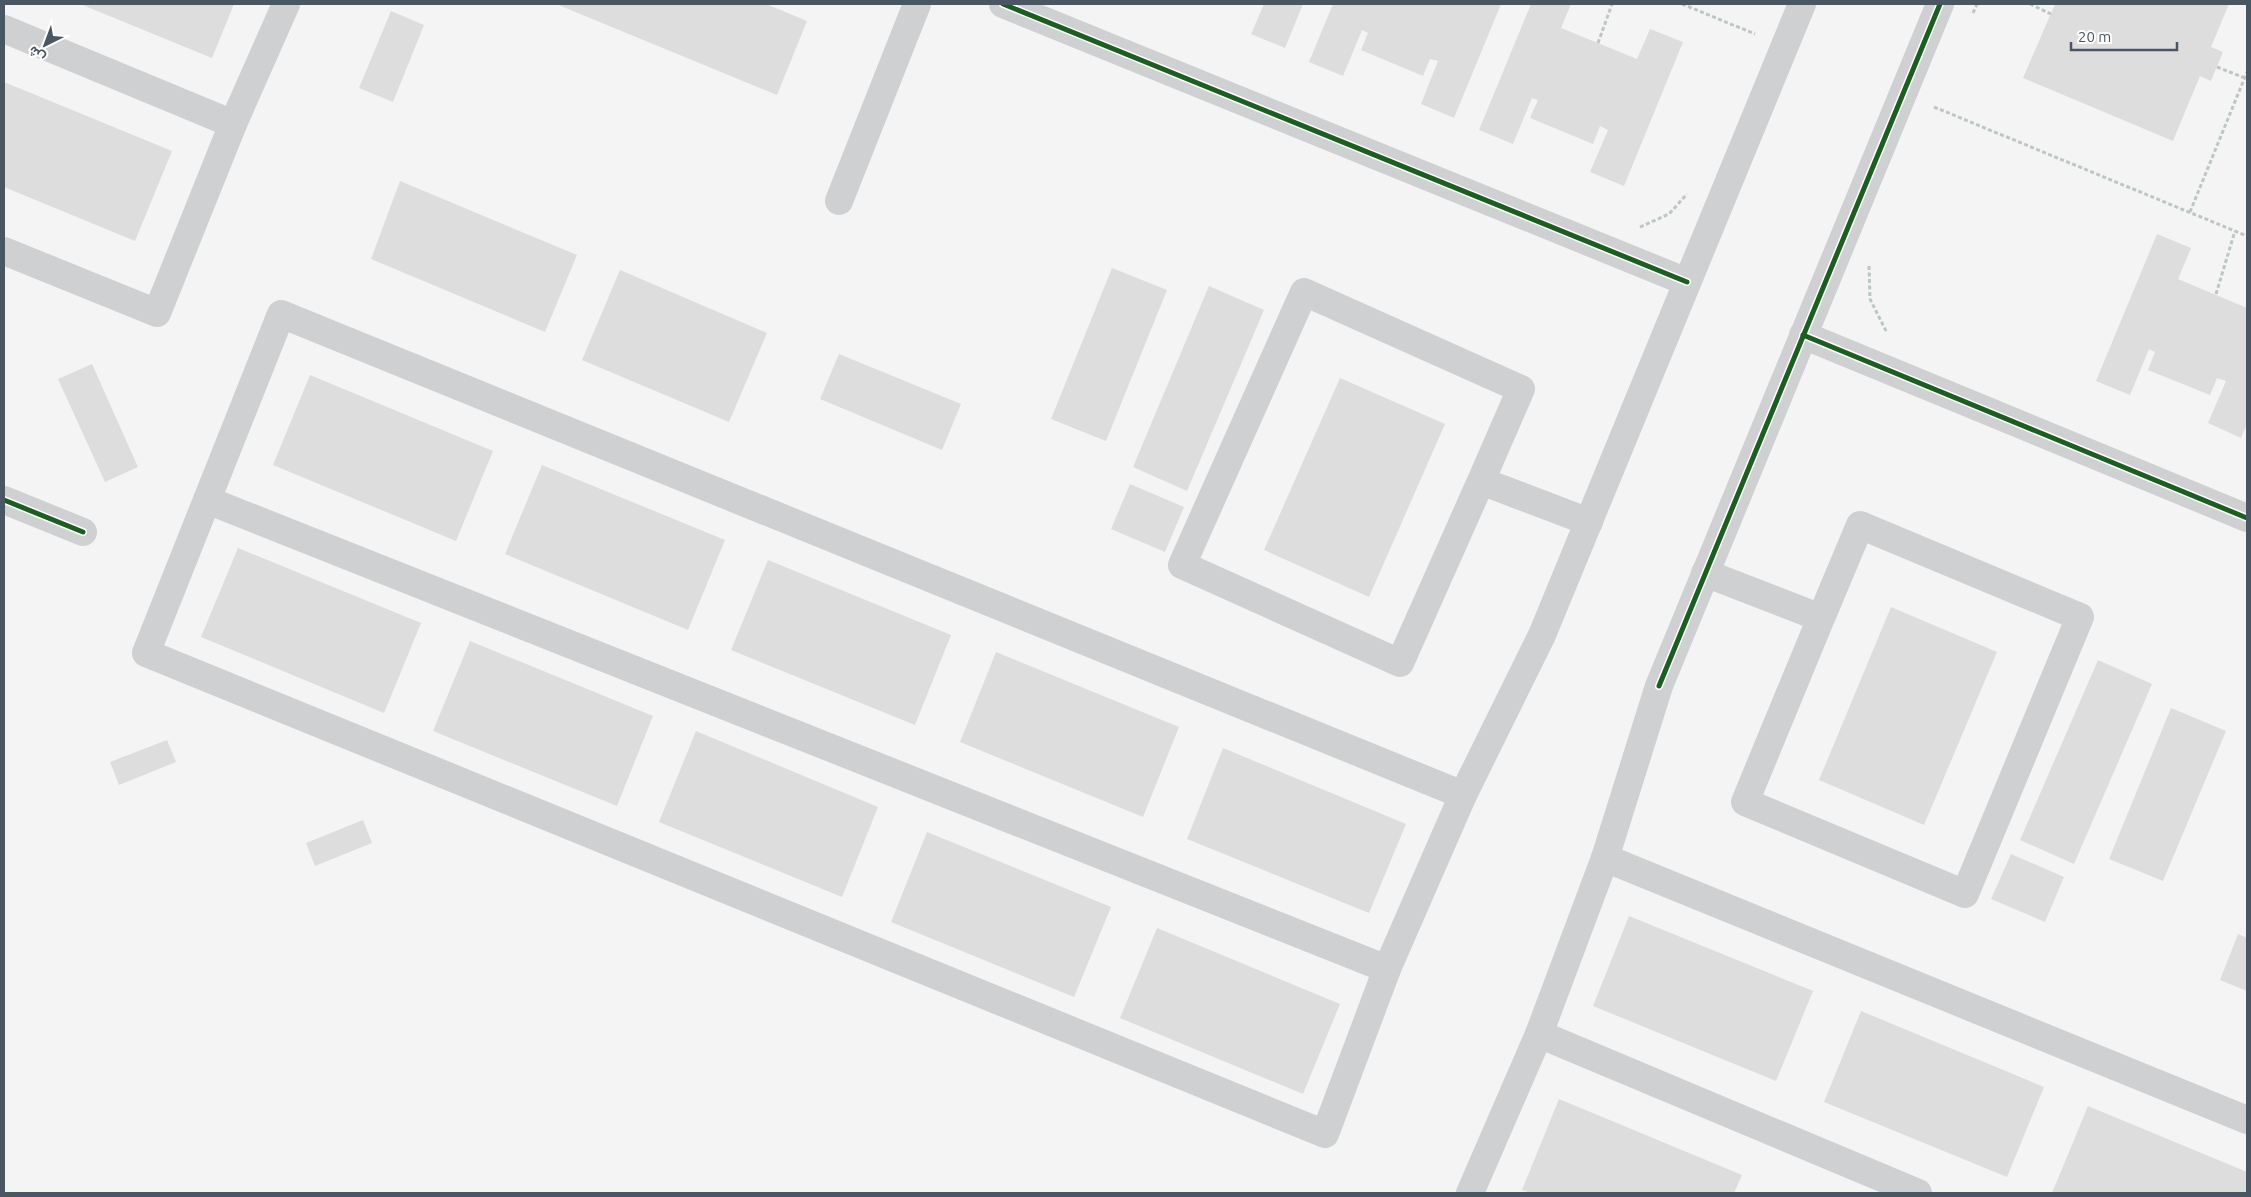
<svg xmlns="http://www.w3.org/2000/svg" width="2251" height="1197" viewBox="0 0 2251 1197" font-family="Ubuntu,Vazirmatn,sans-serif">
<style>
.building{fill:#ddddde}
.lines{fill:none;stroke-linecap:round;stroke-linejoin:round}
.path{stroke:#bcc7c4;stroke-width:3;stroke-dasharray:4 2.5;stroke-linecap:butt}
.minor{stroke:#ced0d2;stroke-width:28}
.cycleway-casing{stroke:#fff;stroke-width:8}
.cycleway{stroke:#1b5e20;stroke-width:5}
</style>
<rect width="100%" height="100%" fill="#f4f4f4"/>
<g class="building">
<path d="M 80,4 L 234,4 L 212,58 Z"/>
<path d="M 556,4 L 766,4 L 807,21 L 777,95 Z"/>
<path d="M 1264,4 L 1303,4 L 1285,48 L 1251,34 Z"/>
<path d="M 1333,4 L 1501,4 L 1454,118 L 1421,104 L 1438,61 L 1430,59 L 1423,76 L 1361,50 L 1368,33 L 1362,30 L 1343,76 L 1309,62 Z"/>
<path d="M 1531,4 L 1571,4 L 1561,28 L 1637,59 L 1650,29 L 1683,42 L 1624,186 L 1590,172 L 1608,130 L 1600,126 L 1593,144 L 1530,118 L 1538,100 L 1532,98 L 1513,144 L 1479,130 Z"/>
<path d="M 2055,4 L 2229,4 L 2211,47 L 2223,52 L 2211,81 L 2200,76 L 2173,141 L 2023,78 Z"/>
<path d="M 391,11 L 424,25 L 393,102 L 359,88 Z"/>
<path d="M 4,82 L 172,151 L 135,241 L 4,187 Z"/>
<path d="M 400,181 L 577,255 L 545,332 L 371,259 Z"/>
<path d="M 2157,234 L 2191,248 L 2178,279 L 2247,308 L 2247,424 L 2241,438 L 2208,423 L 2226,381 L 2217,378 L 2210,395 L 2148,370 L 2155,352 L 2149,349 L 2130,395 L 2096,381 Z"/>
<path d="M 1112,268 L 1167,290 L 1106,441 L 1051,419 Z"/>
<path d="M 620,270 L 767,333 L 729,422 L 582,360 Z"/>
<path d="M 1209,286 L 1264,310 L 1187,491 L 1133,467 Z"/>
<path d="M 839,354 L 961,404 L 942,450 L 820,399 Z"/>
<path d="M 92,364 L 138,467 L 105,482 L 58,379 Z"/>
<path d="M 310,375 L 493,451 L 456,541 L 273,465 Z"/>
<path d="M 1340,378 L 1445,424 L 1369,597 L 1264,550 Z"/>
<path d="M 542,465 L 725,540 L 688,630 L 505,554 Z"/>
<path d="M 1130,484 L 1184,507 L 1165,552 L 1111,529 Z"/>
<path d="M 238,548 L 421,623 L 384,713 L 201,637 Z"/>
<path d="M 768,560 L 951,635 L 915,725 L 731,650 Z"/>
<path d="M 1891,607 L 1997,652 L 1924,825 L 1819,780 Z"/>
<path d="M 470,641 L 653,716 L 617,806 L 433,731 Z"/>
<path d="M 996,652 L 1179,727 L 1143,817 L 960,742 Z"/>
<path d="M 2098,660 L 2152,684 L 2074,864 L 2020,840 Z"/>
<path d="M 2171,708 L 2226,731 L 2163,881 L 2109,859 Z"/>
<path d="M 696,731 L 878,807 L 842,897 L 659,822 Z"/>
<path d="M 167,740 L 176,762 L 119,785 L 110,762 Z"/>
<path d="M 1223,748 L 1406,824 L 1369,913 L 1187,839 Z"/>
<path d="M 363,820 L 372,843 L 315,866 L 306,843 Z"/>
<path d="M 927,832 L 1111,907 L 1074,997 L 891,922 Z"/>
<path d="M 2011,854 L 2064,877 L 2045,922 L 1991,899 Z"/>
<path d="M 1629,916 L 1813,991 L 1776,1081 L 1593,1006 Z"/>
<path d="M 1157,928 L 1340,1004 L 1303,1094 L 1120,1018 Z"/>
<path d="M 2238,934 L 2247,938 L 2247,991 L 2220,980 Z"/>
<path d="M 1861,1011 L 2044,1087 L 2007,1177 L 1824,1102 Z"/>
<path d="M 1559,1099 L 1742,1175 L 1734,1193 L 1531,1193 L 1522,1190 Z"/>
<path d="M 2088,1106 L 2247,1172 L 2247,1193 L 2052,1193 Z"/>
</g>
<g class="lines">
<g class="path">
<path d="M 1682,4 L 1755,34"/>
<path d="M 2030,4 L 2051,14"/>
<path d="M 1973,13 L 1977,4"/>
<path d="M 1598,43 L 1612,4"/>
<path d="M 2217,67 L 2245,78"/>
<path d="M 1934,107 L 2247,236"/>
<path d="M 2190,212 L 2247,72"/>
<path d="M 1640,227 L 1669,214 L 1687,194"/>
<path d="M 1869,266 L 1870,299 L 1887,333"/>
<path d="M 2216,294 L 2235,231"/>
</g>
<g class="minor">
<path d="M 1003,4 L 1687,282"/>
<path d="M 4,29 L 233,124"/>
<path d="M 839,201 L 917,4"/>
<path d="M 4,251 L 157,313 L 233,124 L 286,4"/>
<path d="M 281,314 L 1463,795 L 1387,969 L 1325,1134 L 146,653 Z"/>
<path d="M 1803,335 L 2247,518"/>
<path d="M 1481,481 L 1400,663 L 1182,565 L 1304,292 L 1521,389 L 1481,481 L 1589,522"/>
<path d="M 4,500 L 83,532"/>
<path d="M 207,500 L 1387,969"/>
<path d="M 1705,573 L 1821,618 L 1860,525 L 2080,617 L 1965,894 L 1745,802 L 1821,618"/>
<path d="M 1463,795 L 1542,635 L 1802,4"/>
<path d="M 1605,858 L 1659,686 L 1940,4"/>
<path d="M 1539,1034 L 1918,1193"/>
<path d="M 1470,1193 L 1539,1034 L 1605,858 L 2247,1120"/>
</g>
<g class="cycleway-casing">
<g id="cycleway">
<path d="M 1003,4 L 1687,282"/>
<path d="M 1803,335 L 2247,518"/>
<path d="M 4,500 L 83,532"/>
<path d="M 1659,686 L 1940,4"/>
</g>
</g>
<use href="#cycleway" class="cycleway"/>
</g>
<rect width="2251" height="1197" fill="none" stroke="#4a5661" stroke-width="10"/>
<g transform="translate(45 45) rotate(222)" stroke="#ffffff" stroke-width="4" paint-order="stroke">
<path d="M0-4L9 19L0 12L-9 19Z" fill="#4a5661"/>
<text y="-8" font-size="14" font-weight="bold" text-anchor="middle" fill="#4a5661">ش</text>
</g>
<path d="M2071 42v8h106v-8" fill="none" stroke="#4a5661" stroke-width="2.5"/>
<text x="2078" y="42" font-size="15" fill="#4a5661" stroke="#ffffff" stroke-width="4" paint-order="stroke">20 m</text>
</svg>
